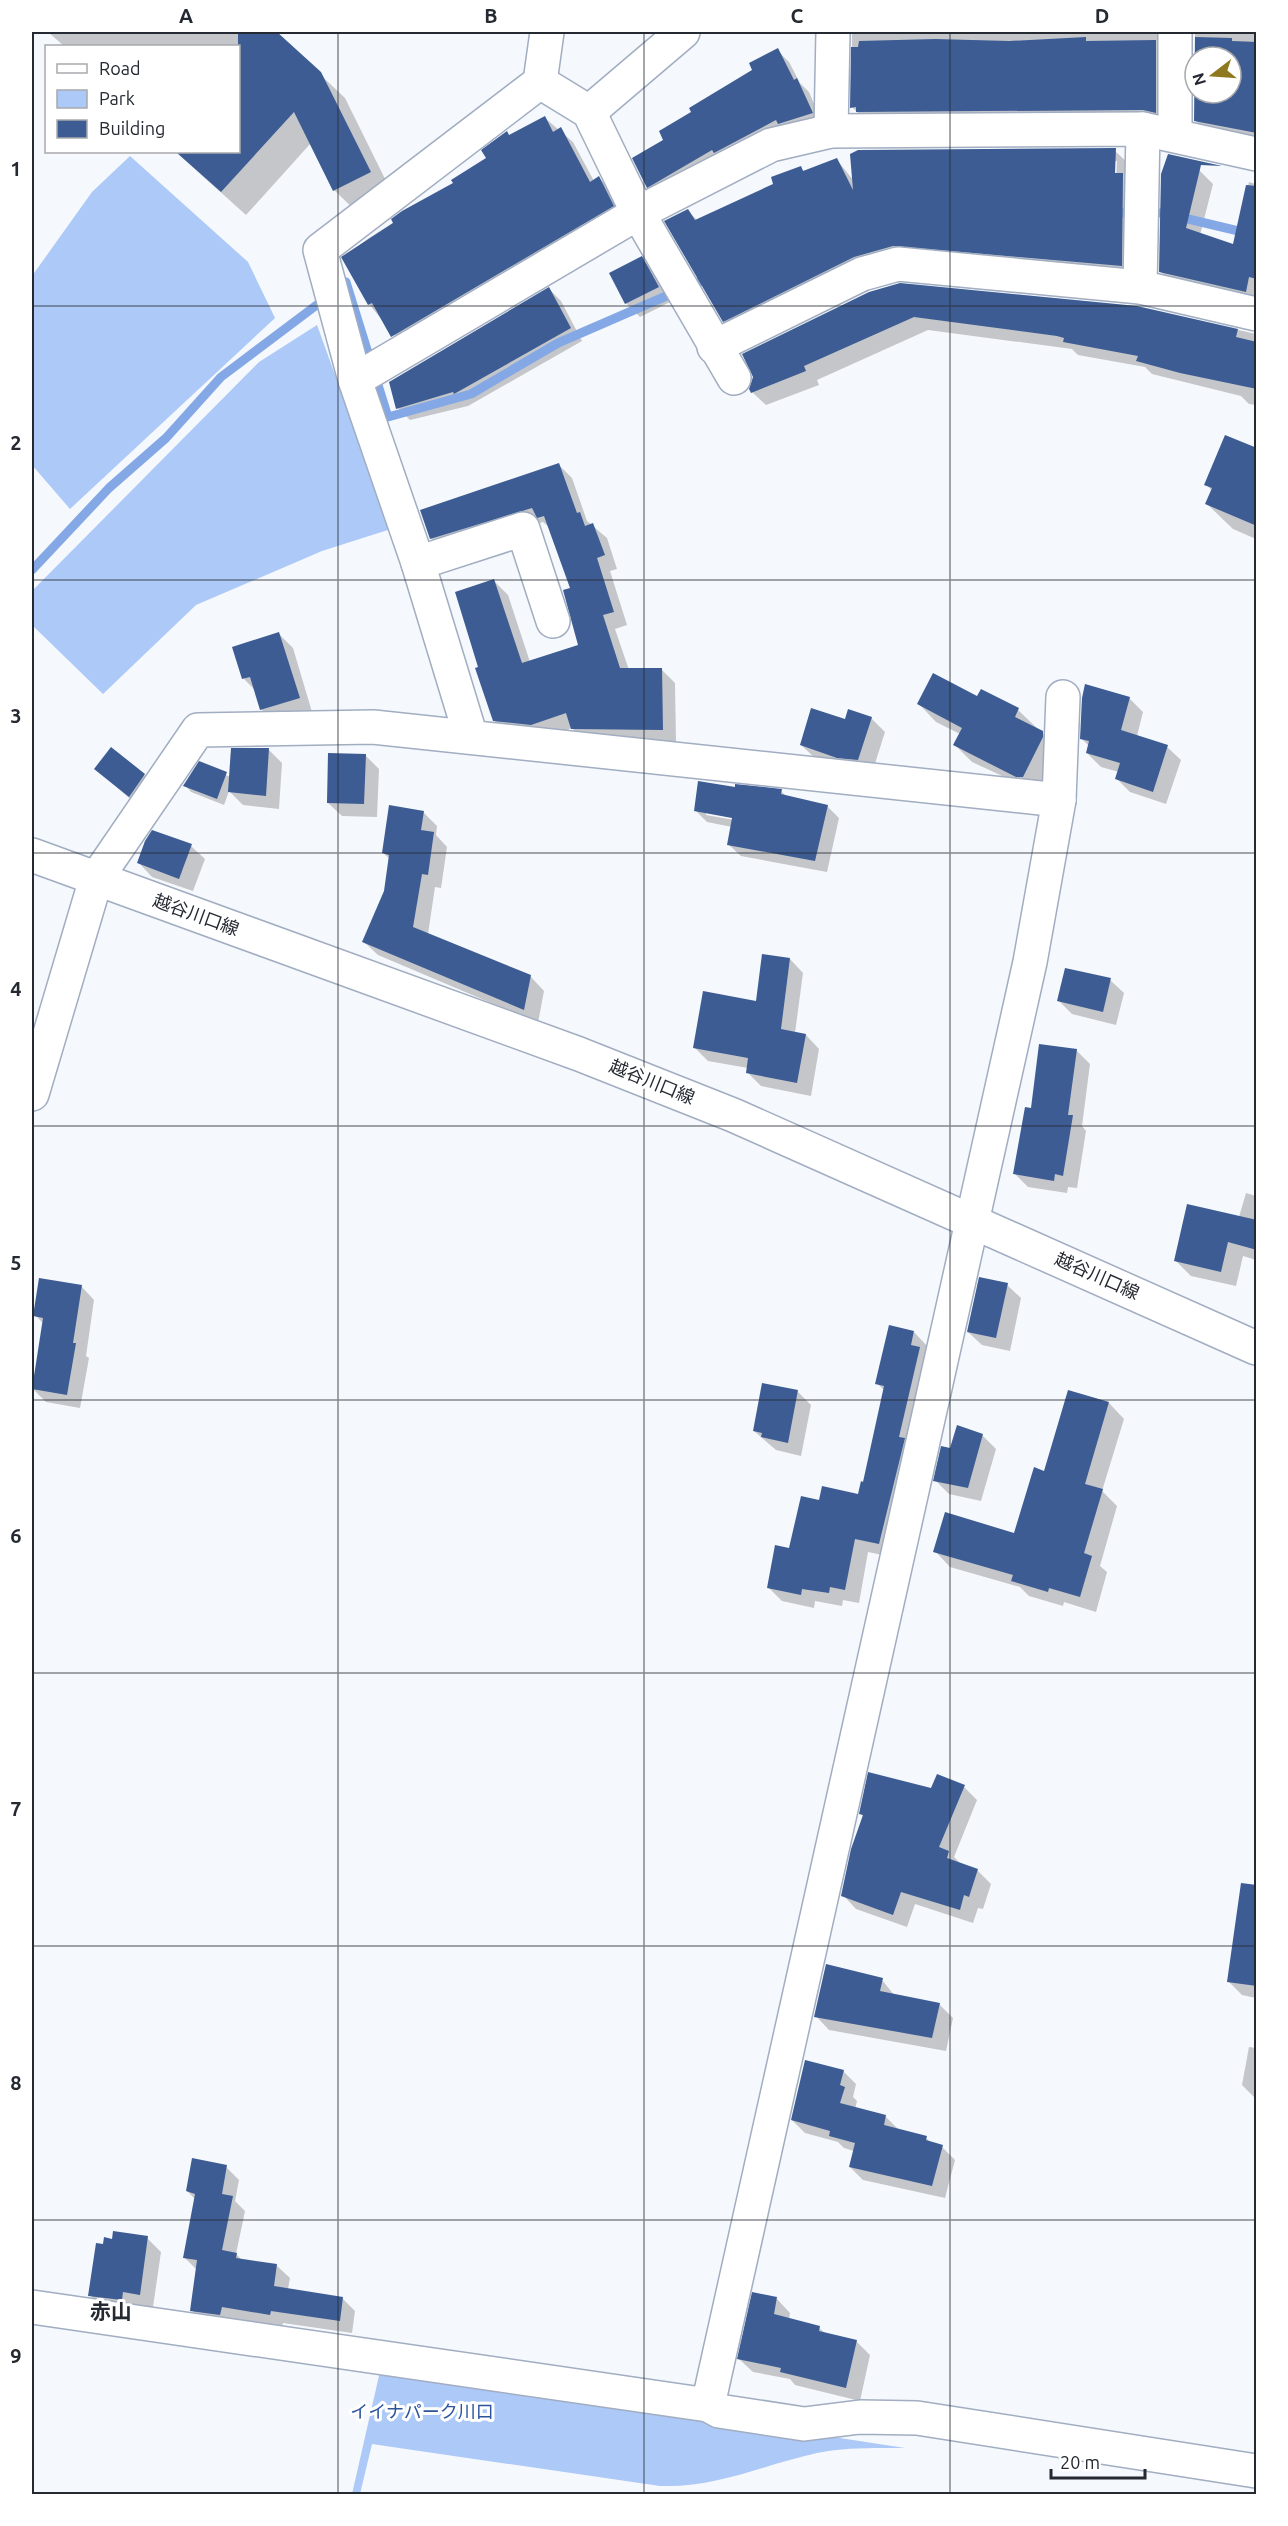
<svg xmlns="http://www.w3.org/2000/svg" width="1288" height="2526" viewBox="0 0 1288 2526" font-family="Ubuntu,'Noto Sans JP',sans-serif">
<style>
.green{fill:#adc9f8}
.shadow{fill:#0003;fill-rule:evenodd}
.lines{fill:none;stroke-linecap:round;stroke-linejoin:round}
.stream{stroke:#84a8e5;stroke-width:9}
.building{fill:#3c5c93;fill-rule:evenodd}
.minor-casing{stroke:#a1adc1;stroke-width:36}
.major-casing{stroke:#a1adc1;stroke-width:36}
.minor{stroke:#fff;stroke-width:33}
.major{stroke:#fff;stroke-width:33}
.grid{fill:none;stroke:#252931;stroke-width:1.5;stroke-opacity:0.55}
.labels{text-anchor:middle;stroke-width:6;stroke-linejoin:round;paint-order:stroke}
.street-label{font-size:18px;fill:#252931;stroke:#fff}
.park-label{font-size:18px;fill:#2b549d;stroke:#fff}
.quarter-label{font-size:21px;font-weight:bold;fill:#252931;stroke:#fff}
.neatline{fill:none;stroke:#252931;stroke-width:2}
.grid-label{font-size:20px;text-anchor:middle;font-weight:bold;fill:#252931}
</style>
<rect width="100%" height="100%" fill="#f5f8fc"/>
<g class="green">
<path d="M 130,156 L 248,262 L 275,318 L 70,509 L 32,465 L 32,276 L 92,192 Z"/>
<path d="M 317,325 L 391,529 L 322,551 L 196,605 L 103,694 L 32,625 L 32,591 L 259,362 Z"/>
<path d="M 381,2367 L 905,2448 C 875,2448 847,2447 817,2453 C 762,2465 718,2488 660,2486 L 372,2444 L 360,2494 L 352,2494 Z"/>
</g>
<g class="shadow">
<path d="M 48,32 L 275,32 L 345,98 L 394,197 L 359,214 L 334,190 L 311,143 L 246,215 L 176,152 L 238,152 L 238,46 L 64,46 Z"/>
<path d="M 852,32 L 1176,32 L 1169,125 L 865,120 L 852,107 Z"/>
<path d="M 1195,32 L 1256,32 L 1256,144 L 1209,134 L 1195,120 L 1195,93 L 1231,93 L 1231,57 L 1195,57 Z"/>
<path d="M 777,50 L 789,62 L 800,83 L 809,92 L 823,125 L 660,199 L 648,187 L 666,140 L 693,113 L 754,70 Z"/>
<path d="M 545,118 L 573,142 L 594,181 L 599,178 L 611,190 L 625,218 L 405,348 L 369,304 L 343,258 L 369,238 L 455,184 L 488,159 L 510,136 Z"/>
<path d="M 1115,151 L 1129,164 L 1134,279 L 907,259 L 737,334 L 724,321 L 688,211 L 698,221 L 775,185 L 801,168 L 805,172 L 837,160 L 854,181 ZM 1114,161 L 1117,161 L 1116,180 L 1113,180 Z"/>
<path d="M 1199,170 L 1213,184 L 1200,235 L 1234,246 L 1249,182 L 1256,184 L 1256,304 L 1174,285 L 1161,272 Z"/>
<path d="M 641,258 L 655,272 L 672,301 L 640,317 L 626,303 Z"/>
<path d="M 549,289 L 561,301 L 582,341 L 468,406 L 410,420 L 398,408 Z"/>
<path d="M 869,293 L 1137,307 L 1256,334 L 1256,405 L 1249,404 L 1241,396 L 1152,374 L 1145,367 L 1078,355 L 1072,349 L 928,330 L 817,380 L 819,385 L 766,405 L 752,392 Z"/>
<path d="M 1256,450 L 1256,539 L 1233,529 L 1207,504 L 1212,491 L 1206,484 Z"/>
<path d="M 559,465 L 572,478 L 587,521 L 607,538 L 617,569 L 610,571 L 627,625 L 615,629 L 629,670 L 662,670 L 675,683 L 676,743 L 586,742 L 572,728 L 545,738 L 508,734 L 494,720 L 494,581 L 508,595 L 530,662 L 580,646 L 572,589 L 550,528 L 543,522 L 445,552 L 431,539 Z"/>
<path d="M 279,634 L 293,648 L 312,712 L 275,723 L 261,709 L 255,690 L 244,679 Z"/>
<path d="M 978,698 L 1018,710 L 1060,750 L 1041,794 L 972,762 L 955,745 L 960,734 L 936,722 L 919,704 Z"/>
<path d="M 1129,698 L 1143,712 L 1137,736 L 1167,747 L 1181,760 L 1166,804 L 1130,792 L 1117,779 L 1119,772 L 1101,767 L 1087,753 L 1089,746 L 1082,739 Z"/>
<path d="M 871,718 L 885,732 L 872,773 L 815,758 L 801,745 L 846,721 Z"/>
<path d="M 269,750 L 282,763 L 279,809 L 243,805 L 229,791 L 224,805 L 191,792 L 185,785 L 200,763 L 230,777 Z"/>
<path d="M 365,755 L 379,769 L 377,817 L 342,816 L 328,803 Z"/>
<path d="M 96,769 L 144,775 L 158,788 L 143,810 Z"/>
<path d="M 736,789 L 781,791 L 787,797 L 827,806 L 839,818 L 827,872 L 741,856 L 729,845 L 732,827 L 707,822 L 695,810 ZM 706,812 L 740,818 L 740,821 L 706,815 Z"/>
<path d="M 423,812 L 437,826 L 436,835 L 447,847 L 441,888 L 435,887 L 428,934 L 531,977 L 544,991 L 538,1023 L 378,955 L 364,942 L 385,891 L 390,859 L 383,853 Z"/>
<path d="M 191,846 L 205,859 L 193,891 L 152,877 L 139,863 Z"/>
<path d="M 790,959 L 803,973 L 795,1033 L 806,1035 L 819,1049 L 811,1096 L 761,1086 L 747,1072 L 748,1068 L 708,1061 L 694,1047 L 757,1003 Z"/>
<path d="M 1110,980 L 1124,993 L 1116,1025 L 1072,1014 L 1059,1001 Z"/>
<path d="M 1076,1050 L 1090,1064 L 1082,1126 L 1086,1131 L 1077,1188 L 1068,1187 L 1067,1193 L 1028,1187 L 1015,1174 L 1032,1110 Z"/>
<path d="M 1246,1193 L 1256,1196 L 1256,1260 L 1243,1256 L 1236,1286 L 1191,1276 L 1176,1261 L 1239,1217 Z"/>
<path d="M 1007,1285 L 1021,1298 L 1010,1351 L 982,1345 L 968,1332 Z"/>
<path d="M 81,1286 L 94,1300 L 86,1356 L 89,1358 L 80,1408 L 46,1402 L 32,1388 L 44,1324 L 35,1315 Z"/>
<path d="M 914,1332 L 927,1346 L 925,1355 L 933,1362 L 892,1557 L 868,1552 L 859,1603 L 843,1600 L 842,1606 L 815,1601 L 814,1608 L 782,1601 L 769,1588 L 820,1502 L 859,1496 L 864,1484 L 884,1390 L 877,1383 Z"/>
<path d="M 1069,1391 L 1109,1403 L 1124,1419 L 1102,1491 L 1117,1506 L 1100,1566 L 1107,1572 L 1096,1612 L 1064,1602 L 1063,1606 L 1029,1596 L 1020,1587 L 950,1567 L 935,1551 L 1015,1534 L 1045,1473 Z"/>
<path d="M 798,1392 L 811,1405 L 801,1456 L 776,1450 L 754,1431 Z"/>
<path d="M 958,1427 L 983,1436 L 996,1449 L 981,1501 L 949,1494 L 935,1480 L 951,1450 Z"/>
<path d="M 964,1787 L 977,1800 L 954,1857 L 962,1865 L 977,1870 L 991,1884 L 983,1909 L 978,1908 L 973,1923 L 915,1904 L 907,1927 L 856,1909 L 843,1895 L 864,1817 L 861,1814 Z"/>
<path d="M 1256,1939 L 1256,1998 L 1242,1995 L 1229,1982 Z"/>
<path d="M 882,1980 L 895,1996 L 939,2004 L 953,2018 L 946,2051 L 829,2030 L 816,2016 Z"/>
<path d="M 1249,2047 L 1256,2048 L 1256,2099 L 1242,2085 Z"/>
<path d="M 843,2071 L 856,2084 L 853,2097 L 857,2101 L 855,2109 L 886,2117 L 899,2130 L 926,2138 L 932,2144 L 942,2147 L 955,2160 L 945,2198 L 863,2180 L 850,2167 L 854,2151 L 844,2148 L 838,2142 L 805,2133 L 792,2120 Z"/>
<path d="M 226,2167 L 239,2180 L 235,2201 L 245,2211 L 236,2254 L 242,2260 L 277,2266 L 290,2278 L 288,2289 L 342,2298 L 355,2311 L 352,2333 L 283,2323 L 282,2327 L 234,2319 L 233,2327 L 204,2323 L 192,2310 L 197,2270 L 184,2257 L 195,2199 L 187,2191 Z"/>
<path d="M 147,2238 L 161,2252 L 153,2307 L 137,2305 L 135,2313 L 104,2309 L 90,2295 L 104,2246 L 113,2240 Z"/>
<path d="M 753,2294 L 777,2299 L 790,2313 L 789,2319 L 819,2328 L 826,2334 L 857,2342 L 870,2355 L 860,2401 L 795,2385 L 790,2379 L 753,2372 L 739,2359 Z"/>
</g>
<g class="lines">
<g class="stream">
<path d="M 1111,213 L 1163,213 L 1247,233"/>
<path d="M 337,289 L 346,282 L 388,417 L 471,394 L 558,343 L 710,277"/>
<path d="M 32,570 L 109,488 L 166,438 L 221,377 L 326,298"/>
</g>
</g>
<g class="building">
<path d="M 238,32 L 277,32 L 321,72 L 371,172 L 333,191 L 294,112 L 221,192 L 176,152 L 238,152 Z"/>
<path d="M 1086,37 L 1086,41 L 1156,40 L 1156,113 L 1143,110 L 856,112 L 856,107 L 850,108 L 851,47 L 858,47 L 859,41 L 935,39 L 1009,41 Z"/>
<path d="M 1195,37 L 1232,38 L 1232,41 L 1257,42 L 1257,133 L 1194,121 ZM 1195,57 L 1231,57 L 1231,93 L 1195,93 Z"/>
<path d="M 778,48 L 794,80 L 797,78 L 813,113 L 778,124 L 776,120 L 714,153 L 712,150 L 647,188 L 632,158 L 663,140 L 659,131 L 691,112 L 689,108 L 752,70 L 749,63 Z"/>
<path d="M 545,116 L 553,132 L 561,127 L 590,182 L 599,176 L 614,206 L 391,337 L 372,303 L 368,305 L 341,257 L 393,223 L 391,219 L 402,211 L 453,183 L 451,180 L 486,158 L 481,150 L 507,131 L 509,135 Z"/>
<path d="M 1116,148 L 1115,173 L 1123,173 L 1122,266 L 893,246 L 854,257 L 723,322 L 664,221 L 688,209 L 695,220 L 773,184 L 771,177 L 801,166 L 803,171 L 837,158 L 853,190 L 850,154 L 858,150 Z"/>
<path d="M 1168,154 L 1222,166 L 1201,165 L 1186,228 L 1233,244 L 1246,185 L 1257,186 L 1257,279 L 1249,277 L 1246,292 L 1159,272 L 1161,174 Z"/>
<path d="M 642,256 L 659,287 L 625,304 L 609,273 Z"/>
<path d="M 900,283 L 1137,306 L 1238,329 L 1236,337 L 1257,342 L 1257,389 L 1180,373 L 1136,361 L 1138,356 L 1063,342 L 1064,338 L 1057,336 L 914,317 L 804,366 L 806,371 L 751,393 L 749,389 L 753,377 L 742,354 L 869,292 Z"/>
<path d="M 549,287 L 571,328 L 454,394 L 453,392 L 396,409 L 389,382 Z"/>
<path d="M 1225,435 L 1257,448 L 1257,526 L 1205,504 L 1212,488 L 1204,485 Z"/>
<path d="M 559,463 L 577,513 L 580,512 L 585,526 L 593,523 L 605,555 L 597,558 L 614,612 L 603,615 L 620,668 L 662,668 L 663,730 L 571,729 L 566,713 L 531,725 L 493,721 L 475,668 L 478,667 L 455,592 L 494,579 L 522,663 L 578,645 L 563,590 L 570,588 L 544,516 L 537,518 L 532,508 L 430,539 L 420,510 Z"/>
<path d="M 279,632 L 300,698 L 260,710 L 250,677 L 242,679 L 232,647 Z"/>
<path d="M 933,673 L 977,696 L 981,689 L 1019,708 L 1015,717 L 1043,731 L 1043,737 L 1023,777 L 1016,777 L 953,745 L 962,728 L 917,704 Z"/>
<path d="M 1085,684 L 1130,697 L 1121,730 L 1168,745 L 1153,792 L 1115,779 L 1120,763 L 1086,753 L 1089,741 L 1080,739 L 1082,698 Z"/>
<path d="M 811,708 L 845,719 L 848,709 L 872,717 L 858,760 L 837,758 L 800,745 Z"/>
<path d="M 111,747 L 145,774 L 129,797 L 94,769 Z"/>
<path d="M 231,748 L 269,748 L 266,796 L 228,792 Z"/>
<path d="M 328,753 L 366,754 L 364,804 L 327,803 Z"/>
<path d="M 199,761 L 227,772 L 217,799 L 183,786 Z"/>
<path d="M 698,781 L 735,787 L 735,784 L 782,789 L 781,794 L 828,805 L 815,861 L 727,845 L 732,818 L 694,811 Z"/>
<path d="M 389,805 L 424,811 L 421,830 L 434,832 L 428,875 L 422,874 L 413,927 L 531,975 L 524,1010 L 362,942 L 384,891 L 389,855 L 382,853 Z"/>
<path d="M 152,830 L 192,844 L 179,879 L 137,863 L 145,841 Z"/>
<path d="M 762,954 L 790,958 L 781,1029 L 806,1034 L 797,1083 L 746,1073 L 748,1058 L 693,1048 L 703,991 L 756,1001 Z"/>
<path d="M 1065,968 L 1111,978 L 1103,1012 L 1057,1001 Z"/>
<path d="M 1039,1044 L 1077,1049 L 1068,1115 L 1073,1115 L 1063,1176 L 1055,1174 L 1054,1181 L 1013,1174 L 1025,1107 L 1031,1108 Z"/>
<path d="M 1187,1204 L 1257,1220 L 1257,1250 L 1228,1242 L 1221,1272 L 1174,1261 Z"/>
<path d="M 979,1277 L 1008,1283 L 996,1338 L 967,1332 Z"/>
<path d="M 39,1278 L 82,1285 L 73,1343 L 76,1343 L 67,1395 L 32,1389 L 43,1318 L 33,1316 Z"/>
<path d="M 889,1325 L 914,1331 L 911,1345 L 920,1347 L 899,1437 L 905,1438 L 879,1544 L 855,1539 L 845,1590 L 830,1587 L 829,1593 L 802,1589 L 801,1595 L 767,1588 L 775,1545 L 789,1548 L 801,1496 L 819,1500 L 822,1486 L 858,1494 L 861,1481 L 863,1482 L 884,1386 L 875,1384 Z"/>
<path d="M 762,1383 L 798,1390 L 788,1443 L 761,1437 L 762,1433 L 753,1431 Z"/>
<path d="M 1068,1390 L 1109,1402 L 1085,1484 L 1103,1489 L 1084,1553 L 1092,1556 L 1080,1597 L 1049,1588 L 1048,1592 L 1011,1581 L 1013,1575 L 933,1552 L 945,1512 L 1014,1533 L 1034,1467 L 1044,1471 Z"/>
<path d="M 957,1425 L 983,1434 L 968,1488 L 933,1481 L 941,1446 L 950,1448 Z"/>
<path d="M 868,1772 L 931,1788 L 937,1774 L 965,1785 L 939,1847 L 949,1851 L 947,1858 L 978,1869 L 969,1897 L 964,1895 L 960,1910 L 901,1892 L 893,1915 L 841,1896 L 851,1849 L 863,1815 L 859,1814 Z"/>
<path d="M 1241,1883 L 1257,1885 L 1257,1986 L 1227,1982 Z"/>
<path d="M 826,1964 L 883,1978 L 880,1991 L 940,2003 L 932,2038 L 814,2017 Z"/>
<path d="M 805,2060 L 844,2070 L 840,2085 L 845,2087 L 840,2103 L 886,2115 L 884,2125 L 927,2136 L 926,2140 L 943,2145 L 932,2186 L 849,2167 L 855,2143 L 829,2136 L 830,2131 L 791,2120 Z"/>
<path d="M 192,2158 L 227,2165 L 222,2194 L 233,2196 L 222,2250 L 237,2253 L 236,2258 L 277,2264 L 274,2286 L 343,2297 L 340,2321 L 271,2311 L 270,2315 L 222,2307 L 220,2315 L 190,2311 L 197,2260 L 183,2258 L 195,2194 L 186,2191 Z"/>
<path d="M 113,2231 L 148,2236 L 140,2295 L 123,2292 L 122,2300 L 88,2296 L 96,2243 L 103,2244 L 104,2237 L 112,2239 Z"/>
<path d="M 752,2292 L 777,2297 L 774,2314 L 820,2326 L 819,2331 L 857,2340 L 846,2388 L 780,2372 L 781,2368 L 737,2359 Z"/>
</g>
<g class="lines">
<g class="minor-casing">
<g id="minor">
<path d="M 540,82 L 589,112 L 638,213 L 734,378"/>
<path d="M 589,112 L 683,32"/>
<path d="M 831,131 L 833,32"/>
<path d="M 1175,134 L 1175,32"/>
<path d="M 1140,287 L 1143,129"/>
<path d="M 714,347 L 862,274 L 898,264 L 1140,287 L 1256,314"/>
<path d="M 355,380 L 638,213 L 771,145 L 831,131 L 1143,129 L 1256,154"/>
<path d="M 418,563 L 523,529 L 553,621"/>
<path d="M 471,737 L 418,563 L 355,380 L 320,250 L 540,82 L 547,32"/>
<path d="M 32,1094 L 96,879 L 198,730 L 373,727 L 1059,800"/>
<path d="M 32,2307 L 708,2405 L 1030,962 L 1059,800 L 1063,697"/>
<path d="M 708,2405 L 719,2411 L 804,2424 L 860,2417 L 917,2418 L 1256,2471"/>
</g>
</g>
<g class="major-casing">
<path id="major" d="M 32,855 L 579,1054 L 733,1115 L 1256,1348"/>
</g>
<use href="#minor" class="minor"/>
<use href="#major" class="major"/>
</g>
<path class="grid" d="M 338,32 L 338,2494M 644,32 L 644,2494M 950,32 L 950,2494M 32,306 L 1256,306M 32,580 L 1256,580M 32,853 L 1256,853M 32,1126 L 1256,1126M 32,1400 L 1256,1400M 32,1673 L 1256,1673M 32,1946 L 1256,1946M 32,2220 L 1256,2220"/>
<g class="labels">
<g class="street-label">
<text transform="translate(196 915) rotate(20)" y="6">越谷川口線</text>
<text transform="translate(652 1082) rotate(22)" y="6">越谷川口線</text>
<text transform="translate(1097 1276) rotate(24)" y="6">越谷川口線</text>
</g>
<g class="park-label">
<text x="422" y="2418">イイナパーク川口</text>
</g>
<g class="quarter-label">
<text x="111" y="2319">赤山</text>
</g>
</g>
<rect width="1288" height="2526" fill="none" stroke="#ffffff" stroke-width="66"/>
<rect x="45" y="45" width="195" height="108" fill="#ffffff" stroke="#a8a9ad" stroke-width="1.5"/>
<rect x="57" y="64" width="30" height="9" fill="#ffffff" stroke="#a8a9ad" stroke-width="1.5"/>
<text x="99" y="75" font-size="18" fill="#252931">Road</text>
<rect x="57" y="90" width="30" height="18" fill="#adc9f8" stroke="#a8a9ad" stroke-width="1.5"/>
<text x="99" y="105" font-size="18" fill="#252931">Park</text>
<rect x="57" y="120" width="30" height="18" fill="#3c5c93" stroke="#a8a9ad" stroke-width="1.5"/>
<text x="99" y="135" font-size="18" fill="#252931">Building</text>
<g transform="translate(1213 75) rotate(253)"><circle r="28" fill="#ffffff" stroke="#a8a9ad" stroke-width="1.5"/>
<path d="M0-4.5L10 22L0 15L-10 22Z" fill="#8f791e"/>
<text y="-9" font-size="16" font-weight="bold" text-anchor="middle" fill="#252931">N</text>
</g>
<path d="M1051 2469v9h94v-9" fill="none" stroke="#252931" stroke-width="3"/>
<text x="1060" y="2469" font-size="18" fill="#252931" stroke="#ffffff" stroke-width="4.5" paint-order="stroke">20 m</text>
<rect x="33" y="33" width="1222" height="2460" class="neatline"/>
<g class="grid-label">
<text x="186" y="23">A</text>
<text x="491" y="23">B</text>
<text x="797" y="23">C</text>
<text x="1102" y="23">D</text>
<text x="16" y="176">1</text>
<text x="16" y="450">2</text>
<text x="16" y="723">3</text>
<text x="16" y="996">4</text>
<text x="16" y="1270">5</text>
<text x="16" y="1543">6</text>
<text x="16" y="1816">7</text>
<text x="16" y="2090">8</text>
<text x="16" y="2363">9</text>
</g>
</svg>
